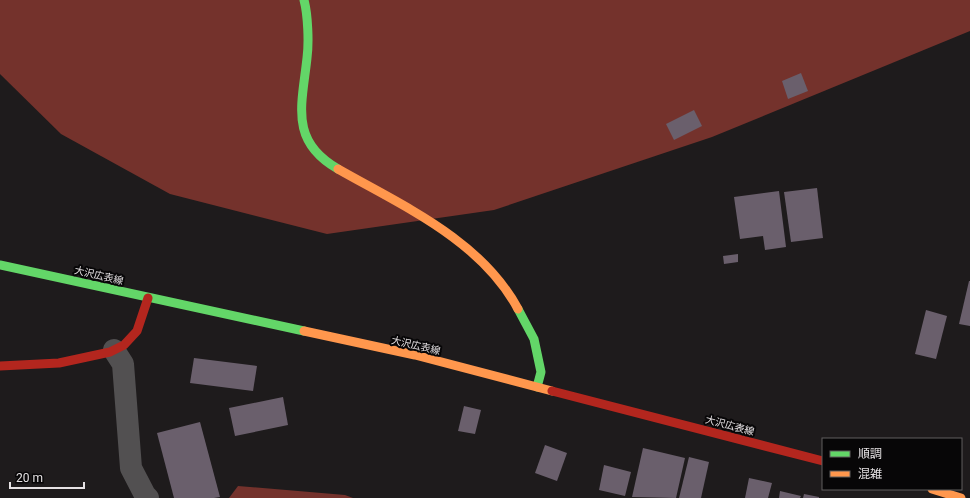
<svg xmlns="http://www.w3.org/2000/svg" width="970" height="498" viewBox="0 0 970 498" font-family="Roboto,'Noto Sans JP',sans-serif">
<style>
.forest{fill:#74322c}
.building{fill:#6a5f6c}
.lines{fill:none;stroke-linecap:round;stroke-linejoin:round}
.street{stroke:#525051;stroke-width:22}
.fast{stroke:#63d668;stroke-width:9}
.slow{stroke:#ff974d;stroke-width:9}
.jam{stroke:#b3261e;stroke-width:9}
.labels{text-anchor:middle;stroke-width:4;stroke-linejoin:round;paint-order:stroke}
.street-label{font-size:10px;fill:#e5e1e3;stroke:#070607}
</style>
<rect width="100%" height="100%" fill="#1e1b1c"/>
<g class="forest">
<path d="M 0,0 L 970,0 L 970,31 L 712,137 L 494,210 L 327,234 L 170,194 L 61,134 L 0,74 Z"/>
<path d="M 238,486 L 345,495 L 353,498 L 229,498 Z"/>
</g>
<g class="building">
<path d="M 801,73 L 808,91 L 788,99 L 782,81 Z"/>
<path d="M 694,110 L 702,126 L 674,140 L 666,124 Z"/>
<path d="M 817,188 L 823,238 L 791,242 L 784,192 Z"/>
<path d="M 779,191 L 786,247 L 765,250 L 763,236 L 740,239 L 734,197 Z"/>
<path d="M 738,254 L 738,262 L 724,264 L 723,256 Z"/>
<path d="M 969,281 L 970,281 L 970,326 L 959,324 Z"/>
<path d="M 926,310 L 947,316 L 936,359 L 915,354 Z"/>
<path d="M 194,358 L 257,366 L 253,391 L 190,383 Z"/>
<path d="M 283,397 L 288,425 L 235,436 L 229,408 Z"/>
<path d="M 464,406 L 481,410 L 475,434 L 458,431 Z"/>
<path d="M 200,422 L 220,497 L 214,498 L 174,498 L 157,433 Z"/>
<path d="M 545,445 L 567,453 L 557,481 L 535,473 Z"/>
<path d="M 643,448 L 685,458 L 676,498 L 632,497 Z"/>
<path d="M 689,457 L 709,462 L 701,498 L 679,498 Z"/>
<path d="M 604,465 L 631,472 L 625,496 L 599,490 Z"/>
<path d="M 749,478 L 772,483 L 768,498 L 745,498 Z"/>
<path d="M 780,491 L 801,496 L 800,498 L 779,498 Z"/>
<path d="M 804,494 L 819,497 L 819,498 L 803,498 Z"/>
</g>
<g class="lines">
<path class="street" d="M 114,350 L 123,364 L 131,468 L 145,495 L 148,498"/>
<g class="fast">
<path d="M 304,0 C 308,15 309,43 307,58 C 302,105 289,141 338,169"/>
<path d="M 0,265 L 304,331"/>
<path d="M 518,309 L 534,339 L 541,372 L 537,387"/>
</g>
<g class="slow">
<path d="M 338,169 C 403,206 481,240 518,309"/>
<path d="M 304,331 L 415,355 L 552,391"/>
<path d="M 932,489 L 961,498"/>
</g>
<g class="jam">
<path d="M 0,366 L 59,363 L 110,352 L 124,345 L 137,331 L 148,298"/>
<path d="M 552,391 L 823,461"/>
</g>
</g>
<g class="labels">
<g class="street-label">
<text transform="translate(99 275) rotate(13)" y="4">大沢広表線</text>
<text transform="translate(416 345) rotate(13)" y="4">大沢広表線</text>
<text transform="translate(730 425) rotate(15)" y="4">大沢広表線</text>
</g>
</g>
<rect x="822" y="438" width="140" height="52" fill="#070607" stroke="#605e5f"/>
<rect x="830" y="451" width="20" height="6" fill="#63d668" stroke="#605e5f"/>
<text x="858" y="458" font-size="12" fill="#e5e1e3">順調</text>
<rect x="830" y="471" width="20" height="6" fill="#ff974d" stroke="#605e5f"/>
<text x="858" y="478" font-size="12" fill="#e5e1e3">混雑</text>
<path d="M10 482v6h74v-6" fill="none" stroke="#e5e1e3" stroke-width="2"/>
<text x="16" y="482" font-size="12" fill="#e5e1e3" stroke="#070607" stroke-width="3" paint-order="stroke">20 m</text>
</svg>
